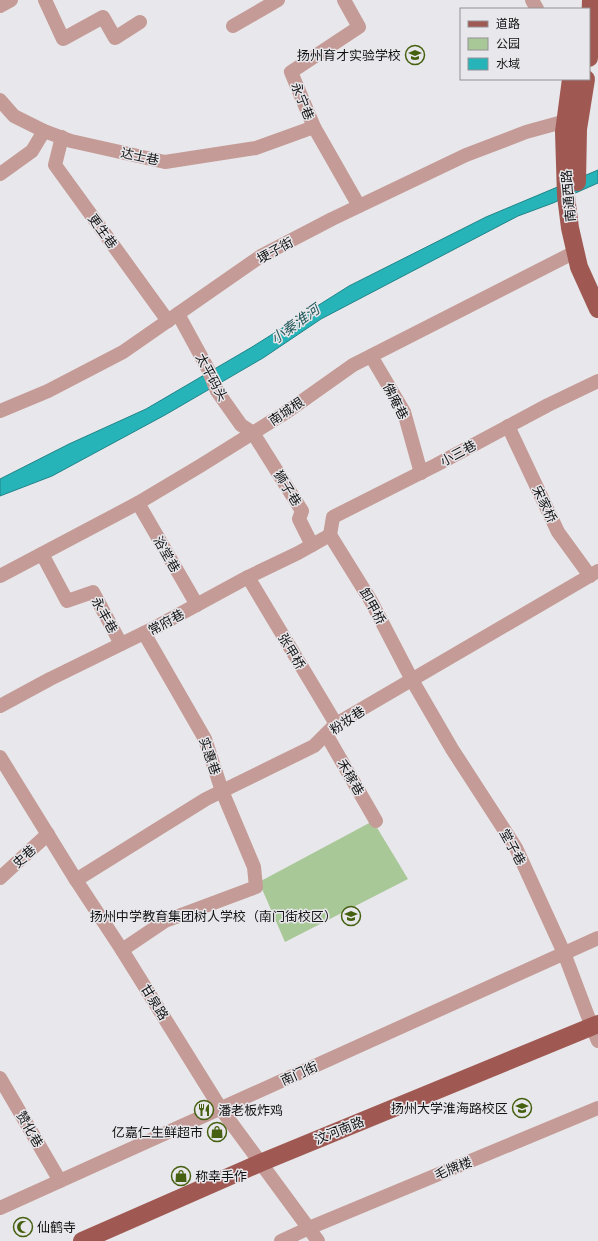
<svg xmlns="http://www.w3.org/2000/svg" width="598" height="1241" viewBox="0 0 598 1241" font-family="Manrope,'Noto Sans SC',sans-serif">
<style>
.green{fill:#a9c898}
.water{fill:#26b4b9;stroke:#208488}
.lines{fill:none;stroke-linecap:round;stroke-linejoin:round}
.minor{stroke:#c49b96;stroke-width:14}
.major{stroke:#a05952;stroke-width:18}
.labels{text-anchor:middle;stroke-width:3;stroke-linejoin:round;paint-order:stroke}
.poi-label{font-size:13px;fill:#131314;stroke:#e8e7eb;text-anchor:end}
.street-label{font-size:13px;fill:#131314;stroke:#e8e7eb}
.water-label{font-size:14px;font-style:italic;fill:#235a5c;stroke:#e8e7eb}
</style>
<rect width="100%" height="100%" fill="#e8e7eb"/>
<path class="green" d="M 373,821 L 408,879 L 285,942 L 259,882 Z"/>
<path class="water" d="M 598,170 L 598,183 L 553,203 L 518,216 L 405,275 L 321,319 L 263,358 L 165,415 L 52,476 L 0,496 L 0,479 L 69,444 L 146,409 L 252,347 L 349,286 L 486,217 Z"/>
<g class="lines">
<g class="minor">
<path d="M 45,0 L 63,39 L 103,17 L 115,38 L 140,22"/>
<path d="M 344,0 L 359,27 L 291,72 L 314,127 L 359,206"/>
<path d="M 532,0 L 537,9"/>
<path d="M 0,6 L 11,0"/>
<path d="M 233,26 L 278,0"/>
<path d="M 0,100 L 14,116 L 44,131 L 71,141 L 165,162 L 256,148 L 314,127"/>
<path d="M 62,137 L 55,165 L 168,321"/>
<path d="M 0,174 L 32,151 L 44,131"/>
<path d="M 178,314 L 208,369 L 217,391 L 241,425 L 253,433 L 302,511 L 299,519 L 312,545"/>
<path d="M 371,356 L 404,412 L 421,473"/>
<path d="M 0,411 L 48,391 L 123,352 L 261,256 L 332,219 L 466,155 L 526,132 L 566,121"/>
<path d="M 508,426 L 558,532 L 590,576"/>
<path d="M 138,503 L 197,605"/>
<path d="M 330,535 L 371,601 L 412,680 L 452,749 L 516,848 L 564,953 L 592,1027"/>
<path d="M 330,535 L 333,517 L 436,465 L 548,405 L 598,381"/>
<path d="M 42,554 L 67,601 L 93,592 L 121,644"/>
<path d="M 0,576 L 138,503 L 200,466 L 288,411 L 353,365 L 575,252"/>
<path d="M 248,577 L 336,724"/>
<path d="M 0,706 L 50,679 L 156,627 L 248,577 L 298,553 L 330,535"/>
<path d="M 326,734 L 376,821"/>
<path d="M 0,757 L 76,880 L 122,950 L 221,1109 L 318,1241"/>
<path d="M 0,878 L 48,834"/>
<path d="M 76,880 L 206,799 L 314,746 L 336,724 L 598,571"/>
<path d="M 122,950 L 165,921 L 256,887 L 254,867 L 222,791 L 205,739 L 144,633"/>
<path d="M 595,1034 L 598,1041"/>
<path d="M 0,1078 L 60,1181"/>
<path d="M 0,1208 L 598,938"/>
<path d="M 281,1241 L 309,1228 L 598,1108"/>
</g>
<g class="major">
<path d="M 589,58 L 591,0"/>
<path d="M 571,79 L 564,132 L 566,196 L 570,228 L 579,267 L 598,309"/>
<path d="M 577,182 L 578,129 L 586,79"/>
<path d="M 82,1241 L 260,1163 L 598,1024"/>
</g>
</g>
<defs>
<g id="school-ring" transform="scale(1)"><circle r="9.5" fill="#e8e7eb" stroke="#456010" stroke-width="1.5"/><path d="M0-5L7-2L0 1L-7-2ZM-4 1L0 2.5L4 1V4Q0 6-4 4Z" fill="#456010"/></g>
<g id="university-ring" transform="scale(1)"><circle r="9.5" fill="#e8e7eb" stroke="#456010" stroke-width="1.5"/><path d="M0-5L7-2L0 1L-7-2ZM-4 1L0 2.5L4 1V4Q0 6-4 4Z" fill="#456010"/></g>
<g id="restaurant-ring" transform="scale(1)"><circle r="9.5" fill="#e8e7eb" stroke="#456010" stroke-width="1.5"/><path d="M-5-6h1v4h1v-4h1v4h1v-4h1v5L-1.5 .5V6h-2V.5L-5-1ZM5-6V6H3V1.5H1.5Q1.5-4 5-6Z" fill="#456010"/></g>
<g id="shop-ring" transform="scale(1)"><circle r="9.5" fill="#e8e7eb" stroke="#456010" stroke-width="1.5"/><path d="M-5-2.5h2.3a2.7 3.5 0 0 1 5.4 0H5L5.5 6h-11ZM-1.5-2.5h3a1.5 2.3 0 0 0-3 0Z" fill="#456010"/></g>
<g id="mosque-ring" transform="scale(1)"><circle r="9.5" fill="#e8e7eb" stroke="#456010" stroke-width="1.5"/><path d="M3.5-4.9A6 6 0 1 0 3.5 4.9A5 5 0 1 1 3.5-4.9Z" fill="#456010"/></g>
</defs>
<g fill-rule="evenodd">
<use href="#school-ring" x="415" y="55"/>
<use href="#school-ring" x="351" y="916"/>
<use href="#university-ring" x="522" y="1108"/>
<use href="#restaurant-ring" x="204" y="1110"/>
<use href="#shop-ring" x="217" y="1132"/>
<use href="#shop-ring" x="181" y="1176"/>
<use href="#mosque-ring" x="23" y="1227"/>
</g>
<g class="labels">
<g class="poi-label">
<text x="401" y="60">扬州育才实验学校</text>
<text x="337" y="921">扬州中学教育集团树人学校（南门街校区）</text>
<text x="508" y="1113">扬州大学淮海路校区</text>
<text x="218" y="1115" text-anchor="start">潘老板炸鸡</text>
<text x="203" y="1137">亿嘉仁生鲜超市</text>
<text x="195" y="1181" text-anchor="start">称幸手作</text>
<text x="37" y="1232" text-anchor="start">仙鹤寺</text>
</g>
<g class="street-label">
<text transform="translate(303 101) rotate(68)" y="5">永宁巷</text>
<text transform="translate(140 156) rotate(12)" y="5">达士巷</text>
<text transform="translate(568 196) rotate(-95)" y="5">南通西路</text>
<text transform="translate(103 231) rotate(54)" y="5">更生巷</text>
<text transform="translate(275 250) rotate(-29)" y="5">埂子街</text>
<text transform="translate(212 377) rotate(62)" y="5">太平码头</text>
<text transform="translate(396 401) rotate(63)" y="5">佛庵巷</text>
<text transform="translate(286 411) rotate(-34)" y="5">南城根</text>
<text transform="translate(458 453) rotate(-28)" y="5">小三巷</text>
<text transform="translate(288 488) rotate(58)" y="5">狮子巷</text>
<text transform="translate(545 504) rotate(64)" y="5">宋家桥</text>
<text transform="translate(167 554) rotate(60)" y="5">浴堂巷</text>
<text transform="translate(373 606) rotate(61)" y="5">卸甲桥</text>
<text transform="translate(105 615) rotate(61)" y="5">永丰巷</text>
<text transform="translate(166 622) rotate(-28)" y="5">常府巷</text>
<text transform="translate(292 651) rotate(59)" y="5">张甲桥</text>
<text transform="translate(347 720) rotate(-34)" y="5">粉妆巷</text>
<text transform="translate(210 756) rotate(71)" y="5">实惠巷</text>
<text transform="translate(351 777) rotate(60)" y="5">禾稼巷</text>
<text transform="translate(513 847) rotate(61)" y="5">堂子巷</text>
<text transform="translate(24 856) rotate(-42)" y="5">史巷</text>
<text transform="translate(155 1002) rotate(58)" y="5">甘泉路</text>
<text transform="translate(299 1073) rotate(-24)" y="5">南门街</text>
<text transform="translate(30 1129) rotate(60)" y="5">赞化巷</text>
<text transform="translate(339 1130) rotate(-22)" y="5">汶河南路</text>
<text transform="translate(453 1168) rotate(-22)" y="5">毛牌楼</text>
</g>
<g class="water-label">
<text transform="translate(295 324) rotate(-36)" y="5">小秦淮河</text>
</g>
</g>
<rect x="460" y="8" width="130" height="72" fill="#e8e7eb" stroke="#939295"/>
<rect x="468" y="21" width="20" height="6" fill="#a05952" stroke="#939295"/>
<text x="496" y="28" font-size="12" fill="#131314">道路</text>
<rect x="468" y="38" width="20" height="12" fill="#a9c898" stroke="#939295"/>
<text x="496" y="48" font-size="12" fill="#131314">公园</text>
<rect x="468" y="58" width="20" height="12" fill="#26b4b9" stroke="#939295"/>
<text x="496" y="68" font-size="12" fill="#131314">水域</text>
</svg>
